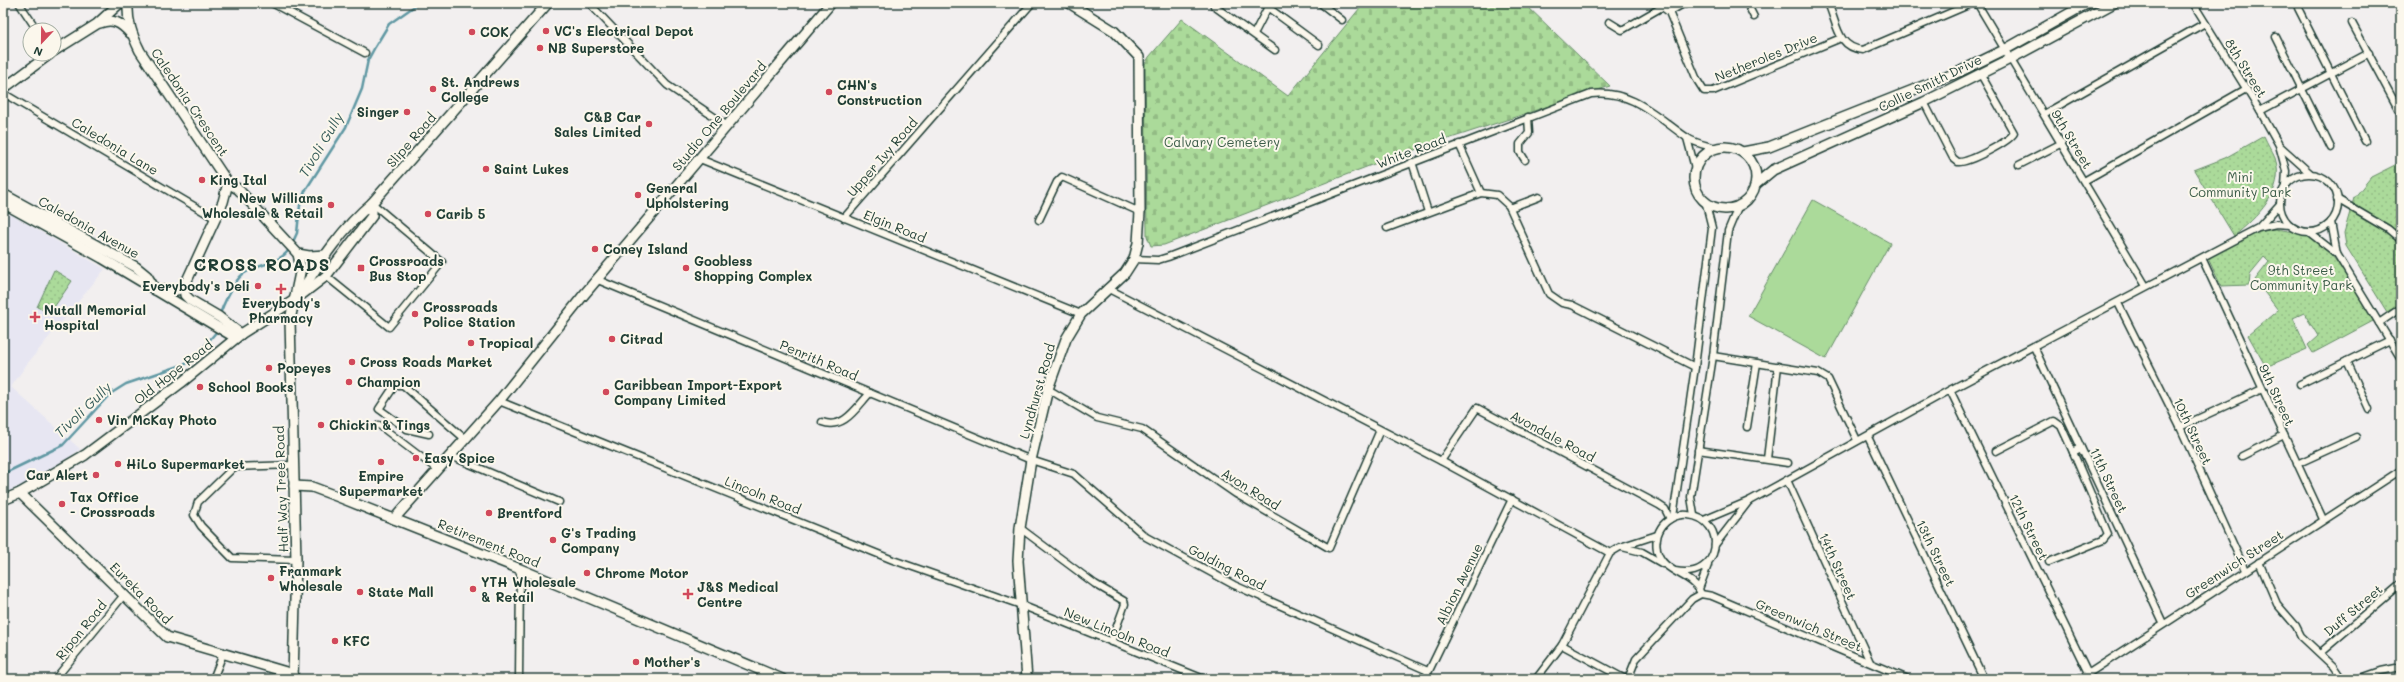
<svg xmlns="http://www.w3.org/2000/svg" width="2404" height="682" viewBox="0 0 2404 682" font-family="Mali,sans-serif">
<style>
.built{fill:#e7e6f2}
.grass{fill:url(#grass-dots);stroke:#658c67}
.cemetery{fill:url(#cemetery-stones);stroke:#658c67}
.pitch{fill:#abda9a;stroke:#658c67}
.lines{fill:none;stroke-linecap:round;stroke-linejoin:round}
.stream{stroke:#6098a3;stroke-width:2.5}
.street-casing{stroke:#1f3d34;stroke-width:9}
.secondary-casing{stroke:#1f3d34;stroke-width:12}
.street{stroke:#fbf7ec;stroke-width:6}
.secondary{stroke:#fbf7ec;stroke-width:9}
.poi-dot{fill:#d1495b;stroke:#fbf7ec;stroke-width:1.5}
.labels{text-anchor:middle;stroke-width:4;stroke-linejoin:round;paint-order:stroke}
.poi-label{font-size:13px;font-weight:bold;fill:#1f3d34;stroke:#fbf7ec;text-anchor:start}
.street-label{font-size:13px;fill:#1f3d34;stroke:#fbf7ec}
.park-label{font-size:13px;fill:#3b5c48;stroke:#fbf7ec}
.water-label{font-size:14px;font-style:italic;fill:#355b59;stroke:#fbf7ec}
.district-label{font-size:17px;font-weight:bold;letter-spacing:1px;fill:#1f3d34;stroke:#fbf7ec}
</style>
<defs>
<pattern id="grass-dots" width="8" height="8" patternUnits="userSpaceOnUse"><rect width="8" height="8" fill="#abda9a"/><path d="M2 2h.1M6 6h.1" fill="none" stroke="#93bc85" stroke-width="1.8" stroke-linecap="round"/></pattern>
<pattern id="cemetery-stones" width="16" height="16" patternUnits="userSpaceOnUse"><rect width="16" height="16" fill="#abda9a"/><path d="M2 7V4a2 2 0 0 1 4 0v3zM10 15v-3a2 2 0 0 1 4 0v3z" fill="#93bc85"/></pattern>
</defs>
<rect width="100%" height="100%" fill="#f2efef"/>
<filter id="ink" filterUnits="userSpaceOnUse"><feTurbulence type="fractalNoise" baseFrequency=".025" numOctaves="2"/><feDisplacementMap in="SourceGraphic" scale="8" xChannelSelector="R" yChannelSelector="G"/><feConvolveMatrix kernelMatrix="1 2 1 2 8 2 1 2 1" color-interpolation-filters="sRGB"/></filter>
<g filter="url(#ink)">
<path class="built" d="M 3,210 L 105,269 L 27,364 L 11,387 L 80,449 L 47,475 L 3,493 Z"/>
<g class="grass">
<path d="M 2264,136 C 2267,143 2272,151 2275,158 C 2286,191 2256,218 2234,236 L 2194,170 L 2225,158 Z"/>
<path d="M 2401,162 L 2401,304 L 2387,312 L 2346,246 L 2344,233 L 2354,198 L 2371,177 Z"/>
<path d="M 2274,229 C 2288,231 2306,232 2318,242 C 2342,262 2358,295 2375,320 L 2313,353 L 2308,345 L 2318,336 L 2304,313 L 2293,318 L 2307,349 L 2266,367 L 2248,335 L 2278,310 L 2255,280 L 2269,262 L 2264,257 L 2250,274 L 2249,285 L 2221,286 L 2207,256 L 2254,233 Z"/>
<path d="M 54,270 L 72,281 L 50,313 L 37,307 Z"/>
</g>
<path class="cemetery" d="M 1364,3 L 1524,3 L 1610,86 L 1387,159 L 1164,245 L 1151,246 L 1147,236 L 1145,64 L 1149,57 L 1182,19 L 1288,96 Z"/>
<path class="pitch" d="M 1813,200 L 1890,243 L 1826,359 L 1748,316 Z"/>
<g class="lines">
<g class="stream">
<path d="M 292,244 L 297,233 L 300,205 L 305,191 L 346,127 L 362,89 L 368,60 L 375,47 L 389,24 L 419,3"/>
<path d="M 220,315 C 222,306 235,280 243,274 C 254,266 283,262 289,249"/>
<path d="M 3,474 L 63,445 L 110,394 L 126,384 L 191,362 L 218,330"/>
</g>
<g class="street-casing">
<g id="street">
<path d="M 19,3 L 37,30"/>
<path d="M 272,3 L 365,53"/>
<path d="M 589,3 L 667,85 L 726,125"/>
<path d="M 1262,3 L 1319,45"/>
<path d="M 1320,3 L 1342,20"/>
<path d="M 1657,3 L 1669,12 L 1697,80 L 1704,91 L 1713,91 L 1841,38"/>
<path d="M 1747,3 L 1754,17"/>
<path d="M 1828,3 C 1837,23 1837,48 1863,50 L 1973,3"/>
<path d="M 1977,3 L 2146,286"/>
<path d="M 2193,3 L 2260,111 L 2279,145 L 2286,171 L 2285,186"/>
<path d="M 1214,6 L 1275,50"/>
<path d="M 2298,8 L 2365,141"/>
<path d="M 1669,12 L 1685,3"/>
<path d="M 1609,22 L 1622,30 L 1662,7"/>
<path d="M 2352,23 L 2401,114"/>
<path d="M 1254,34 L 1270,3"/>
<path d="M 2276,37 L 2331,148"/>
<path d="M 3,93 L 216,219"/>
<path d="M 1924,102 L 1953,158 L 1958,162 C 1968,163 2009,142 2014,133 L 1980,73"/>
<path d="M 2260,111 L 2369,53"/>
<path d="M 2044,114 L 2205,23"/>
<path d="M 1687,138 L 1695,168"/>
<path d="M 1459,144 L 1481,193"/>
<path d="M 2280,146 L 2310,173"/>
<path d="M 700,159 L 1081,314"/>
<path d="M 1525,160 L 1520,152 L 1520,144 L 1529,133 L 1528,117"/>
<path d="M 1412,162 L 1428,212"/>
<path d="M 2019,165 L 2062,143"/>
<circle cx="2309" cy="203" r="29"/>
<path d="M 2084,181 L 2246,89"/>
<path d="M 2337,199 L 2388,229 L 2401,240"/>
<path d="M 1510,208 L 1539,197"/>
<path d="M 844,218 L 1032,3"/>
<path d="M 1039,220 L 1057,182 L 1062,177 L 1140,212"/>
<path d="M 2331,222 L 2337,254 L 2401,359"/>
<path d="M 2260,226 L 2279,205"/>
<path d="M 1387,228 L 1481,193 L 1497,195 L 1509,206 L 1549,294 L 1562,303 L 1572,305 L 1695,367"/>
<path d="M 2310,233 L 2337,254"/>
<path d="M 2202,258 L 2323,519"/>
<path d="M 1134,259 L 1158,260 L 1168,257 L 1591,94 C 1631,89 1656,116 1686,137 C 1694,143 1705,145 1715,148"/>
<path d="M 326,276 L 389,327 L 442,262 L 372,203"/>
<path d="M 598,280 L 1031,460 L 1074,474 L 1146,537 L 1234,585 L 1428,671"/>
<path d="M 1107,288 L 1441,461 L 1610,553"/>
<path d="M 2118,303 L 2180,427 L 2245,570"/>
<path d="M 2379,323 L 2401,308"/>
<path d="M 2034,347 L 2163,623"/>
<path d="M 1713,356 L 1818,373 L 1828,379 L 1857,440"/>
<path d="M 2347,361 L 2369,409"/>
<path d="M 2300,384 L 2390,340"/>
<path d="M 1048,389 L 1097,418 L 1142,429 L 1236,494 L 1329,548 L 1380,430"/>
<path d="M 1950,390 L 2088,673"/>
<path d="M 499,401 L 893,560 L 1021,605 L 1204,679"/>
<path d="M 822,422 C 844,430 856,408 870,393"/>
<path d="M 379,425 L 438,470"/>
<path d="M 1747,427 L 1757,363"/>
<path d="M 2180,427 L 2262,389"/>
<path d="M 429,434 L 407,429 L 379,409 L 395,385 L 403,385 L 465,439"/>
<path d="M 1868,437 L 1984,679"/>
<path d="M 1698,450 L 1788,463"/>
<path d="M 1996,451 L 2054,421 L 2061,426 L 2073,452"/>
<path d="M 451,456 L 559,502"/>
<path d="M 2242,456 L 2284,435"/>
<path d="M 1767,459 L 1778,366"/>
<path d="M 1441,461 L 1477,408 L 1659,505 L 1665,509 L 1670,519"/>
<path d="M 2297,464 L 2356,437"/>
<path d="M 293,465 L 234,467 L 198,502 L 194,515 L 201,526 L 232,558 L 296,560"/>
<path d="M 1787,480 L 1870,662"/>
<path d="M 1749,501 L 1950,390 L 2258,228 L 2276,224 L 2290,225"/>
<path d="M 1694,515 L 1691,497 L 1713,356 L 1728,231 L 1738,207"/>
<path d="M 1673,517 L 1695,367 L 1712,228 L 1706,204"/>
<path d="M 1704,520 L 1749,501 L 1715,545"/>
<path d="M 1020,528 L 1095,584 L 1124,601 L 1125,604 L 1111,642"/>
<path d="M 1622,547 L 1642,552 L 1663,564"/>
<path d="M 1610,553 L 1620,547 L 1657,535"/>
<path d="M 2049,562 L 2103,540 L 2108,534 L 2073,452 L 2081,448"/>
<path d="M 2259,562 L 2277,604 L 2296,626 L 2301,636 L 2333,666 L 2342,679"/>
<path d="M 1675,571 C 1722,581 1729,519 1688,515 C 1680,514 1672,517 1666,522 C 1658,529 1655,540 1657,550 C 1662,574 1694,573 1701,594"/>
<path d="M 1699,589 L 1708,565"/>
<path d="M 1701,594 L 1712,596 L 1908,679"/>
<path d="M 1562,645 L 1625,679"/>
<path d="M 2320,653 L 2401,584"/>
<path d="M 55,679 L 124,595"/>
<path d="M 213,679 L 223,654"/>
<path d="M 519,679 L 520,569"/>
<path d="M 1425,679 L 1512,499"/>
<path d="M 1536,679 L 1562,645 L 1610,553"/>
<path d="M 1628,679 L 1636,659 L 1692,599 L 1701,594"/>
<path d="M 2080,679 L 2401,470"/>
<path d="M 2358,679 L 2381,671 L 2401,667"/>
</g>
</g>
<g class="secondary-casing">
<g id="secondary">
<path d="M 128,3 C 127,21 132,35 140,51 L 228,183 L 223,202 L 184,287 L 177,290 L 155,290"/>
<path d="M 100,23 C 113,18 121,23 130,33"/>
<path d="M 54,51 L 97,24 L 120,3"/>
<path d="M 3,89 L 50,54"/>
<circle cx="1725" cy="178" r="31"/>
<path d="M 1743,152 L 1769,147 L 1961,71 L 2006,49 L 2088,3"/>
<path d="M 228,183 L 238,189 L 298,254 L 301,268 L 290,320 L 296,560 L 293,679"/>
<path d="M 1756,184 L 1773,170 L 1924,102 L 2012,58 L 2114,3"/>
<path d="M 3,194 L 136,267 L 147,276 L 155,289"/>
<path d="M 3,203 L 102,258 L 236,338"/>
<path d="M 298,254 L 309,256 L 326,255"/>
<path d="M 184,287 L 185,295 L 190,300 L 219,317 L 241,334"/>
<path d="M 300,293 C 320,262 343,227 372,203 L 548,3"/>
<path d="M 294,486 L 312,487 L 336,496 L 520,569 L 782,679"/>
<path d="M 20,493 L 167,637 L 293,674"/>
<path d="M 3,500 L 20,493 L 85,455 L 181,383 L 241,334 L 296,299 L 326,276 L 372,216 L 372,203"/>
<path d="M 394,519 L 499,401 L 582,297 L 831,3"/>
<path d="M 1027,679 L 1018,561 L 1020,528 L 1031,460 L 1048,389 L 1066,339 L 1081,314 L 1125,273 L 1134,259 L 1138,243 L 1140,212 L 1139,57 L 1114,31 L 1069,3"/>
</g>
</g>
<use href="#street" class="street"/>
<use href="#secondary" class="secondary"/>
</g>
</g>
<g class="poi-dot">
<circle cx="546" cy="31" r="4"/>
<circle cx="472" cy="32" r="4"/>
<circle cx="540" cy="48" r="4"/>
<circle cx="433" cy="89" r="4"/>
<circle cx="829" cy="92" r="4"/>
<circle cx="407" cy="112" r="4"/>
<circle cx="649" cy="124" r="4"/>
<circle cx="486" cy="169" r="4"/>
<circle cx="202" cy="180" r="4"/>
<circle cx="638" cy="195" r="4"/>
<circle cx="331" cy="205" r="4"/>
<circle cx="428" cy="214" r="4"/>
<circle cx="595" cy="249" r="4"/>
<rect x="357" y="264" width="8" height="8" rx="2"/>
<circle cx="686" cy="268" r="4"/>
<circle cx="258" cy="286" r="4"/>
<path d="M279 283h4v4h4v4h-4v4h-4v-4h-4v-4h4z"/>
<circle cx="415" cy="314" r="4"/>
<path d="M33 311h4v4h4v4h-4v4h-4v-4h-4v-4h4z"/>
<circle cx="612" cy="339" r="4"/>
<circle cx="471" cy="343" r="4"/>
<circle cx="352" cy="362" r="4"/>
<circle cx="269" cy="368" r="4"/>
<circle cx="349" cy="382" r="4"/>
<circle cx="200" cy="387" r="4"/>
<circle cx="606" cy="392" r="4"/>
<circle cx="99" cy="420" r="4"/>
<circle cx="321" cy="425" r="4"/>
<circle cx="416" cy="458" r="4"/>
<circle cx="381" cy="462" r="4"/>
<circle cx="118" cy="464" r="4"/>
<circle cx="96" cy="475" r="4"/>
<circle cx="62" cy="504" r="4"/>
<circle cx="489" cy="513" r="4"/>
<circle cx="553" cy="540" r="4"/>
<circle cx="587" cy="573" r="4"/>
<circle cx="271" cy="578" r="4"/>
<circle cx="473" cy="589" r="4"/>
<circle cx="360" cy="592" r="4"/>
<path d="M686 588h4v4h4v4h-4v4h-4v-4h-4v-4h4z"/>
<circle cx="335" cy="641" r="4"/>
<circle cx="636" cy="662" r="4"/>
</g>
<g class="labels">
<g class="poi-label">
<text x="554" y="36">VC's Electrical Depot</text>
<text x="480" y="37">COK</text>
<text x="548" y="53">NB Superstore</text>
<text x="441" y="87">St. Andrews<tspan x="441" dy="15">College</tspan></text>
<text x="837" y="90">CHN's<tspan x="837" dy="15">Construction</tspan></text>
<text x="399" y="117" text-anchor="end">Singer</text>
<text x="641" y="122" text-anchor="end">C&amp;B Car<tspan x="641" dy="15">Sales Limited</tspan></text>
<text x="494" y="174">Saint Lukes</text>
<text x="210" y="185">King Ital</text>
<text x="646" y="193">General<tspan x="646" dy="15">Upholstering</tspan></text>
<text x="323" y="203" text-anchor="end">New Williams<tspan x="323" dy="15">Wholesale &amp; Retail</tspan></text>
<text x="436" y="219">Carib 5</text>
<text x="603" y="254">Coney Island</text>
<text x="369" y="266">Crossroads<tspan x="369" dy="15">Bus Stop</tspan></text>
<text x="694" y="266">Goobless<tspan x="694" dy="15">Shopping Complex</tspan></text>
<text x="250" y="291" text-anchor="end">Everybody's Deli</text>
<text x="281" y="308" text-anchor="middle">Everybody's<tspan x="281" dy="15">Pharmacy</tspan></text>
<text x="423" y="312">Crossroads<tspan x="423" dy="15">Police Station</tspan></text>
<text x="44" y="315">Nutall Memorial<tspan x="44" dy="15">Hospital</tspan></text>
<text x="620" y="344">Citrad</text>
<text x="479" y="348">Tropical</text>
<text x="360" y="367">Cross Roads Market</text>
<text x="277" y="373">Popeyes</text>
<text x="357" y="387">Champion</text>
<text x="614" y="390">Caribbean Import-Export<tspan x="614" dy="15">Company Limited</tspan></text>
<text x="208" y="392">School Books</text>
<text x="107" y="425">Vin McKay Photo</text>
<text x="329" y="430">Chickin &amp; Tings</text>
<text x="424" y="463">Easy Spice</text>
<text x="126" y="469">HiLo Supermarket</text>
<text x="88" y="480" text-anchor="end">Car Alert</text>
<text x="381" y="481" text-anchor="middle">Empire<tspan x="381" dy="15">Supermarket</tspan></text>
<text x="70" y="502">Tax Office<tspan x="70" dy="15">- Crossroads</tspan></text>
<text x="497" y="518">Brentford</text>
<text x="561" y="538">G's Trading<tspan x="561" dy="15">Company</tspan></text>
<text x="279" y="576">Franmark<tspan x="279" dy="15">Wholesale</tspan></text>
<text x="595" y="578">Chrome Motor</text>
<text x="481" y="587">YTH Wholesale<tspan x="481" dy="15">&amp; Retail</tspan></text>
<text x="697" y="592">J&amp;S Medical<tspan x="697" dy="15">Centre</tspan></text>
<text x="368" y="597">State Mall</text>
<text x="343" y="646">KFC</text>
<text x="644" y="667">Mother's</text>
</g>
<g class="street-label">
<text transform="translate(1766 57) rotate(-22)" y="5">Netheroles Drive</text>
<text transform="translate(2246 68) rotate(58)" y="5">8th Street</text>
<text transform="translate(1930 83) rotate(-26)" y="5">Collie Smith Drive</text>
<text transform="translate(190 102) rotate(56)" y="5">Caledonia Crescent</text>
<text transform="translate(719 116) rotate(-50)" y="5">Studio One Boulevard</text>
<text transform="translate(2072 139) rotate(59)" y="5">9th Street</text>
<text transform="translate(411 140) rotate(-49)" y="5">Slipe Road</text>
<text transform="translate(115 146) rotate(31)" y="5">Caledonia Lane</text>
<text transform="translate(1411 151) rotate(-21)" y="5">White Road</text>
<text transform="translate(882 157) rotate(-49)" y="5">Upper Ivy Road</text>
<text transform="translate(895 226) rotate(22)" y="5">Elgin Road</text>
<text transform="translate(89 227) rotate(29)" y="5">Caledonia Avenue</text>
<text transform="translate(819 360) rotate(23)" y="5">Penrith Road</text>
<text transform="translate(173 372) rotate(-38)" y="5">Old Hope Road</text>
<text transform="translate(1037 391) rotate(-74)" y="5">Lyndhurst Road</text>
<text transform="translate(2277 395) rotate(65)" y="5">9th Street</text>
<text transform="translate(2193 431) rotate(65)" y="5">10th Street</text>
<text transform="translate(1553 436) rotate(28)" y="5">Avondale Road</text>
<text transform="translate(2109 480) rotate(65)" y="5">11th Street</text>
<text transform="translate(281 489) rotate(-92)" y="5">Half Way Tree Road</text>
<text transform="translate(1251 489) rotate(32)" y="5">Avon Road</text>
<text transform="translate(763 495) rotate(22)" y="5">Lincoln Road</text>
<text transform="translate(2029 527) rotate(64)" y="5">12th Street</text>
<text transform="translate(489 543) rotate(22)" y="5">Retirement Road</text>
<text transform="translate(1936 553) rotate(64)" y="5">13th Street</text>
<text transform="translate(2234 564) rotate(-33)" y="5">Greenwich Street</text>
<text transform="translate(1838 566) rotate(66)" y="5">14th Street</text>
<text transform="translate(1227 567) rotate(27)" y="5">Golding Road</text>
<text transform="translate(1459 584) rotate(-64)" y="5">Albion Avenue</text>
<text transform="translate(141 593) rotate(45)" y="5">Eureka Road</text>
<text transform="translate(2353 610) rotate(-40)" y="5">Duff Street</text>
<text transform="translate(1809 625) rotate(23)" y="5">Greenwich Street</text>
<text transform="translate(81 630) rotate(-51)" y="5">Ripon Road</text>
<text transform="translate(1117 632) rotate(22)" y="5">New Lincoln Road</text>
</g>
<g class="park-label">
<text x="1222" y="147">Calvary Cemetery</text>
<text x="2240" y="182">Mini<tspan x="2240" dy="15">Community Park</tspan></text>
<text x="2301" y="275">9th Street<tspan x="2301" dy="15">Community Park</tspan></text>
</g>
<g class="water-label">
<text transform="translate(321 145) rotate(-59)" y="5">Tivoli Gully</text>
<text transform="translate(83 410) rotate(-44)" y="5">Tivoli Gully</text>
</g>
<g class="district-label">
<text x="262" y="271">CROSS ROADS</text>
</g>
</g>
<rect width="2404" height="682" fill="none" stroke="#fbf7ec" stroke-width="16"/>
<rect x="8" y="8" width="2388" height="666" fill="none" stroke="#1f3d34" stroke-width="1.5" filter="url(#ink)"/>
<g transform="translate(42 42) rotate(202)"><circle r="19" fill="#fbf7ec" stroke="#a3ada2"/>
<path d="M0-3L7 15L0 10L-7 15Z" fill="#d1495b"/>
<text y="-6" font-size="11" font-weight="bold" text-anchor="middle" fill="#1f3d34">N</text>
</g>
</svg>
